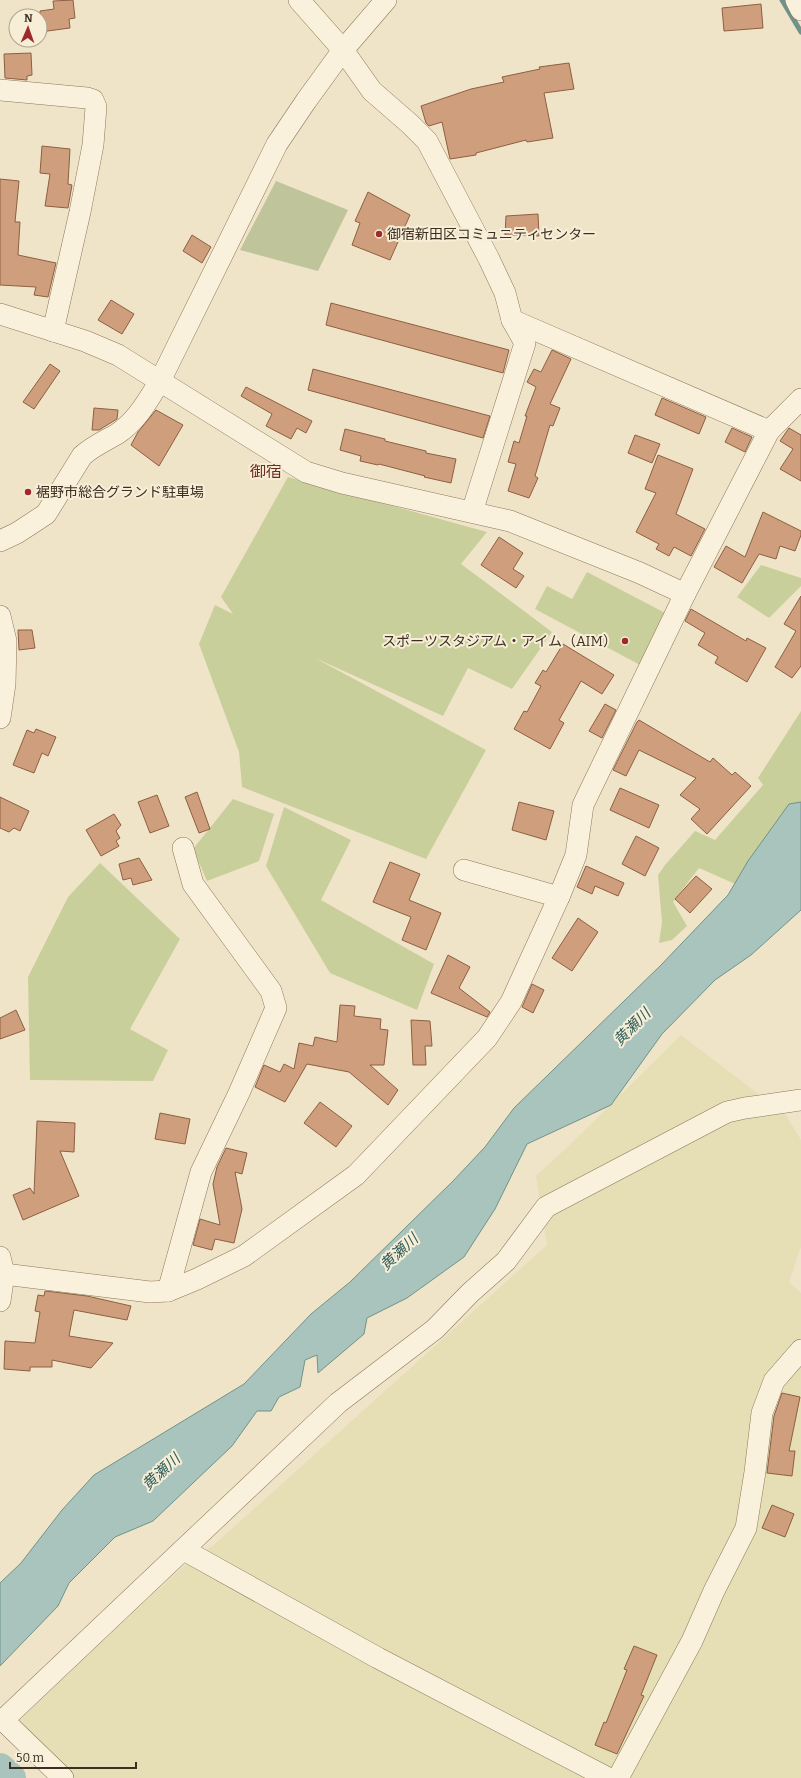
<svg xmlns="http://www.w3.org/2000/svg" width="801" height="1778" viewBox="0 0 801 1778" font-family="Bitter,'Noto Sans JP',serif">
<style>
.farmland{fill:#e6deb5}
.green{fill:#c9cf9b}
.cemetery{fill:#bfc49a}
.water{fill:#a9c4bc;stroke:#6f938a}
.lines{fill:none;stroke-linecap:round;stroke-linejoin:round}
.stream{stroke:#6f938a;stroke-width:5}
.river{stroke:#a9c4bc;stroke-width:30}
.building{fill:#cf9f7d;stroke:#8d5f41}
.minor-casing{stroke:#8d765c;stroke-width:22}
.minor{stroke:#faf1dc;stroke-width:21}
.poi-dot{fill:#9e2a2b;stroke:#f7eed8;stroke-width:1.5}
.labels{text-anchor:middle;stroke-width:4;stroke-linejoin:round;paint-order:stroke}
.poi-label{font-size:14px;fill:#3d2e20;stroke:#f7eed8;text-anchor:start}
.water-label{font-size:15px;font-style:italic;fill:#2f5d5a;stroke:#f7eed8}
.quarter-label{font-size:16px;fill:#6b2e1e;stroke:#f7eed8}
</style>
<rect width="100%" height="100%" fill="#f0e4c8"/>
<path class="farmland" d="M 681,1035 L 786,1115 L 801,1140 L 801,1247 L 789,1282 L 801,1293 L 801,1778 L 75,1778 L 17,1720 L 185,1565 L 215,1544 L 547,1245 L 536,1176 L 575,1140 Z"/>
<g class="green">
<path d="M 288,477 L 487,532 L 461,564 L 552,632 L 512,689 L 468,668 L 443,716 L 315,658 L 486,750 L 426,859 L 242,787 L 239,752 L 199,644 L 215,605 L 233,614 L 221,597 Z"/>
<path d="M 761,565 L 801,578 L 801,586 L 769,618 L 737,597 Z"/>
<path d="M 587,572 L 669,615 L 642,666 L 535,609 L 547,586 L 572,599 Z"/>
<path d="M 801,711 L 801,806 L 742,887 L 699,868 L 673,902 L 687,926 L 672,940 L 659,943 L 662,922 L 658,875 L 665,865 L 695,831 L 715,840 L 763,785 L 758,778 Z"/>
<path d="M 233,799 L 274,814 L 259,861 L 207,881 L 193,849 Z"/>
<path d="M 284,807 L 351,840 L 321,900 L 434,964 L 417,1010 L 330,973 L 266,866 Z"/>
<path d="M 100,863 L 180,939 L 130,1029 L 168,1050 L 153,1081 L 30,1080 L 28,977 L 68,897 Z"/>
<path d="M 0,1760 L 6,1764 L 20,1778 L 0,1778 Z"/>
</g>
<path class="cemetery" d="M 276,181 L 348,210 L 318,271 L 240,250 Z"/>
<path class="water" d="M 801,802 L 801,910 L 751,955 L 715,980 L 662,1034 L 611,1105 L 527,1144 L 495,1209 L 464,1257 L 407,1298 L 367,1318 L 364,1334 L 318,1373 L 317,1355 L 305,1360 L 300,1387 L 279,1397 L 271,1411 L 257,1411 L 232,1446 L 153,1521 L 115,1537 L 69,1583 L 58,1606 L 0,1666 L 0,1583 L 21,1563 L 62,1510 L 94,1475 L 244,1384 L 311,1314 L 350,1282 L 453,1181 L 485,1147 L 514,1108 L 661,965 L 728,895 L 748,861 L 789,804 Z"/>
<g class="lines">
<path class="stream" d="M 782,0 L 801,32"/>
<path class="river" d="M 0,1768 L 11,1778"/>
</g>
<g class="building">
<path d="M 73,0 L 75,18 L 69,19 L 70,28 L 40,32 L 40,11 L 54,9 L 53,1 Z"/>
<path d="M 761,4 L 763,28 L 724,31 L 722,8 Z"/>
<path d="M 31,53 L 32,75 L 27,76 L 27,80 L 5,78 L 4,54 Z"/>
<path d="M 569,63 L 574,89 L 544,93 L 553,138 L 527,142 L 526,140 L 476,153 L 476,155 L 450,159 L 442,122 L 429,126 L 426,123 L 421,106 L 471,89 L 504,82 L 502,77 L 540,69 L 539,67 Z"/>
<path d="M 42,146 L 70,149 L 68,184 L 72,185 L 68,208 L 45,206 L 50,174 L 40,173 Z"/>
<path d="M 0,179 L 19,181 L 15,222 L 20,222 L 18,255 L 56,263 L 48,297 L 34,295 L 36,287 L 0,285 Z"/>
<path d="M 368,192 L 410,215 L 390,260 L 352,245 L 360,223 L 355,221 Z"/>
<path d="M 538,214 L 539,236 L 505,235 L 506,216 Z"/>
<path d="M 192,235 L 211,247 L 202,263 L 183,251 Z"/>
<path d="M 111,300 L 134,314 L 122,334 L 98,320 Z"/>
<path d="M 331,303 L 509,350 L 503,373 L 326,325 Z"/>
<path d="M 552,350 L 571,359 L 550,404 L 560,408 L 553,426 L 550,425 L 535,476 L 538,478 L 529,498 L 508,491 L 516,464 L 508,462 L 514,441 L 519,443 L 527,416 L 525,416 L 536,387 L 527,382 L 534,369 L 541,372 Z"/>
<path d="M 50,364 L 60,371 L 34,409 L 23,402 Z"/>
<path d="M 313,369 L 490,416 L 483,438 L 308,390 Z"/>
<path d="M 246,387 L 312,421 L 306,433 L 297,428 L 291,439 L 266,426 L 272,414 L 241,396 Z"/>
<path d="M 662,398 L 706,417 L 699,434 L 655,415 Z"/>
<path d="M 94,408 L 118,410 L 117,419 L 99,430 L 92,430 Z"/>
<path d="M 156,410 L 183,425 L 159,466 L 131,445 L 138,432 Z"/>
<path d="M 732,428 L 752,437 L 745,452 L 725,442 Z"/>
<path d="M 789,428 L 801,435 L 801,481 L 780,469 L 793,449 L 780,441 Z"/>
<path d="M 345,429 L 385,439 L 385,441 L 426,451 L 426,453 L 456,459 L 451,483 L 424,477 L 425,476 L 379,464 L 378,465 L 360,461 L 361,456 L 340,450 Z"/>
<path d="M 635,435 L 660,444 L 652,463 L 628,453 Z"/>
<path d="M 658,455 L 693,469 L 676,514 L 705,529 L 691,556 L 674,547 L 669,556 L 656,549 L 659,544 L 636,532 L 656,493 L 645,489 Z"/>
<path d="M 763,512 L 801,531 L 801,535 L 795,551 L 780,546 L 776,559 L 759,554 L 742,583 L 714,567 L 726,546 L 745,557 Z"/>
<path d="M 499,537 L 523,553 L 513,569 L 524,576 L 516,588 L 481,565 Z"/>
<path d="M 801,596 L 801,666 L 792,678 L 775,667 L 796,631 L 784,624 Z"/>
<path d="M 691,609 L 746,641 L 747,638 L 766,648 L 747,682 L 715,663 L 718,657 L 698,645 L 705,633 L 685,621 Z"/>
<path d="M 18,630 L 32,630 L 35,648 L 19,650 Z"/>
<path d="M 563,644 L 614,675 L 602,694 L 581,681 L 559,720 L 564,723 L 550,749 L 514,729 L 524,711 L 527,712 L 541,686 L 535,683 L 543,670 L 546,672 Z"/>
<path d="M 605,704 L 616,710 L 602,738 L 589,731 Z"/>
<path d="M 639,720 L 710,762 L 713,758 L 732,775 L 735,772 L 751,786 L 707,834 L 691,819 L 700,809 L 680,795 L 696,778 L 639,750 L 626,776 L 613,770 L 637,722 Z"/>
<path d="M 36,729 L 56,737 L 48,756 L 42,753 L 34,773 L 13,765 L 27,730 L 34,733 Z"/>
<path d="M 620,788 L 659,805 L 649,828 L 610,810 Z"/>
<path d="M 197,792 L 210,829 L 199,833 L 185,797 Z"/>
<path d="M 157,795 L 169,826 L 150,833 L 138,802 Z"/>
<path d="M 0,797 L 29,811 L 20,831 L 14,828 L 9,832 L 0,828 Z"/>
<path d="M 519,802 L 554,811 L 546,840 L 512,830 Z"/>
<path d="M 114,814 L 121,825 L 116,831 L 120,838 L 116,841 L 119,846 L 101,856 L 86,830 Z"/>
<path d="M 636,836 L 659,848 L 645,876 L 622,864 Z"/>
<path d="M 139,858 L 152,880 L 133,885 L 131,878 L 123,880 L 119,864 Z"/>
<path d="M 390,862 L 420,874 L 409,900 L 441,913 L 426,950 L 402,940 L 411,917 L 373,902 Z"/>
<path d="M 586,866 L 624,883 L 618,896 L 595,886 L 592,894 L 577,887 Z"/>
<path d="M 696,876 L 712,889 L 690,913 L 675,899 Z"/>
<path d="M 578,918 L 598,932 L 572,971 L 552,958 Z"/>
<path d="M 448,955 L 470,967 L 459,988 L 490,1012 L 487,1017 L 431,993 Z"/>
<path d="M 532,984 L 544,990 L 533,1013 L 522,1007 Z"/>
<path d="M 340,1005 L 355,1006 L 354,1016 L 381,1019 L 380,1029 L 388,1030 L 384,1065 L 370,1065 L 398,1090 L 388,1105 L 349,1072 L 307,1064 L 285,1102 L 255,1087 L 264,1065 L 280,1072 L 284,1064 L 294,1069 L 299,1043 L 313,1046 L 315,1037 L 337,1042 Z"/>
<path d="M 16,1010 L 25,1030 L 0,1039 L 0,1018 Z"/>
<path d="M 411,1020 L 430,1021 L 432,1046 L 425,1046 L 426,1065 L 413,1065 Z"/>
<path d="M 320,1102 L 352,1126 L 336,1147 L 304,1123 Z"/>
<path d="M 160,1113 L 190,1119 L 185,1144 L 155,1139 Z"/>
<path d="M 37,1121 L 75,1123 L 74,1152 L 60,1151 L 79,1196 L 23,1220 L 13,1195 L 30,1188 L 34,1194 Z"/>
<path d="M 226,1148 L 247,1153 L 242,1174 L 235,1172 L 242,1209 L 234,1243 L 215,1239 L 212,1250 L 193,1245 L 200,1219 L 220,1225 L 213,1184 L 217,1167 Z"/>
<path d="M 45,1291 L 87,1296 L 131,1306 L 127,1320 L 74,1310 L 69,1336 L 113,1343 L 91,1368 L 52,1360 L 52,1367 L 30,1367 L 30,1371 L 4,1369 L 5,1341 L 35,1343 L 40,1312 L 35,1311 L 38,1295 L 44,1296 Z"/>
<path d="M 782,1393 L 800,1397 L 789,1451 L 795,1451 L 792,1476 L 767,1473 L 774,1416 Z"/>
<path d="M 772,1505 L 794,1514 L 785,1537 L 762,1528 Z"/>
<path d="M 634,1646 L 657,1655 L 641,1695 L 644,1696 L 617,1754 L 595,1745 L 604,1722 L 606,1723 L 627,1670 L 624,1669 Z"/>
</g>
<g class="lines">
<g class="minor-casing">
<g id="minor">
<path d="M 299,0 L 343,50 L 372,91 L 410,124 L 427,141 L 489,259 L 505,293 L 512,320 L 525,343 L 472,512"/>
<path d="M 796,0 L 801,10"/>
<path d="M 0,90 L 87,98 L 93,100 L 96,107 L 93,145 L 80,212 L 53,331"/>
<path d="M 0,314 L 85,341 L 118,355 L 306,472 L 342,483 L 510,521 L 640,573 L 685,594"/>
<path d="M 512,320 L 769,431"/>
<path d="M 0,541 L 17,533 L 46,514 L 82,456 C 93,446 105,441 117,434 C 137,421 148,400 160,381 L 277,144 L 306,101 L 343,50 L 386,0"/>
<path d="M 0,616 L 6,641 L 5,684 L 0,718"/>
<path d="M 464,870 L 559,897"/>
<path d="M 0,1257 L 4,1274 L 0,1301"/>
<path d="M 4,1274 L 150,1292 L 168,1291 L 197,1279 L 244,1256 L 356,1175 L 487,1038 L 511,1002 L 559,897 L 576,855 L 583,805 L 685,594 L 769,431 L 801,399"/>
<path d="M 168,1291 L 201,1172 L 239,1093 L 276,1008 L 271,991 L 193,884 L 183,848"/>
<path d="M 184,1550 L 378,1658 L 608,1778"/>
<path d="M 63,1778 L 3,1720 L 338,1403 L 435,1329 L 470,1293 L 506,1261 L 546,1207 L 727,1112 L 745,1108 L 801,1100"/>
<path d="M 618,1778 L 692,1641 L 714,1591 L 746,1528 L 755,1472 L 762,1413 L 774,1381 L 801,1350"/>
</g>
</g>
<use href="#minor" class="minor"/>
</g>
<g class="poi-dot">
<circle cx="379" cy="234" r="4"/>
<circle cx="28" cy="492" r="4"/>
<circle cx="625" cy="641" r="4"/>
</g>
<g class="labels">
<g class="poi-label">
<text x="387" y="239">御宿新田区コミュニティセンター</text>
<text x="36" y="497">裾野市総合グランド駐車場</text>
<text x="617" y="646" text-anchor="end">スポーツスタジアム・アイム（AIM）</text>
</g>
<g class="water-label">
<text transform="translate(632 1027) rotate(-45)" y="5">黄瀬川</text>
<text transform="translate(399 1252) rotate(-43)" y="5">黄瀬川</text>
<text transform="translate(161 1472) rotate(-43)" y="5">黄瀬川</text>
</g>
<g class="quarter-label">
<text x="266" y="477">御宿</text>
</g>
</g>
<g transform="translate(28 28) rotate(2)"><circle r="19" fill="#f7eed8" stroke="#ada18e"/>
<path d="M0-3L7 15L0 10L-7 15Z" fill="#9e2a2b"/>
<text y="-6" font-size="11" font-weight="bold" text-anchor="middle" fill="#3d2e20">N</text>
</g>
<path d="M10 1762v6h126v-6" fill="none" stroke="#3d2e20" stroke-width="2"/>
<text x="16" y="1762" font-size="12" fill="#3d2e20" stroke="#f7eed8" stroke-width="3" paint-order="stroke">50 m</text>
</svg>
